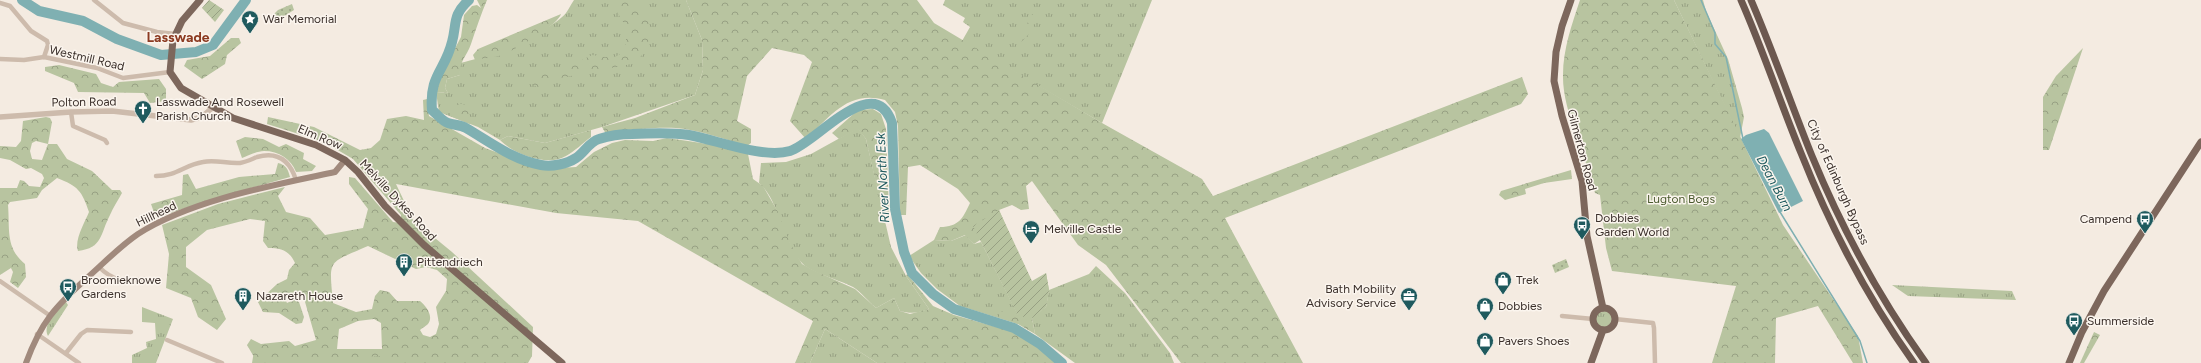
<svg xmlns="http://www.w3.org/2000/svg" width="2201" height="363" viewBox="0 0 2201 363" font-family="Figtree,sans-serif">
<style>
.grass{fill:url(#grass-tufts)}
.forest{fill:url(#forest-crowns);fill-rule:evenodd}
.park{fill:url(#park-dots)}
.garden{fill:url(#garden-furrows)}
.water{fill:#7fb0b2}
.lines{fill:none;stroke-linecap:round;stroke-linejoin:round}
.stream{stroke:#7fb0b2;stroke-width:1.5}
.river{stroke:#7fb0b2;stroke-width:10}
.minor{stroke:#cdbbac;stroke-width:4.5}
.tertiary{stroke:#cdbbac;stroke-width:5.5}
.secondary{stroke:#a18a7d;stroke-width:6}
.primary{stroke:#7d675c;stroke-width:7}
.trunk{stroke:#6c584f;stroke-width:7}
.labels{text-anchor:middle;stroke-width:3;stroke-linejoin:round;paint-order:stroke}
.poi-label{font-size:12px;fill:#3b302b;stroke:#fbf5ee;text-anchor:start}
.street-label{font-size:12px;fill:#3b302b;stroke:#fbf5ee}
.park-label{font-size:12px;fill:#4a5a2e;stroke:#fbf5ee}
.water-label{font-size:13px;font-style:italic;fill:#1f5a5e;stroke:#fbf5ee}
.quarter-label{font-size:14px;font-weight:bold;fill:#8c3b22;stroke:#fbf5ee}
</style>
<defs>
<pattern id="grass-tufts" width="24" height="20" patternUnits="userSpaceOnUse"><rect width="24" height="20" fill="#b8c4a0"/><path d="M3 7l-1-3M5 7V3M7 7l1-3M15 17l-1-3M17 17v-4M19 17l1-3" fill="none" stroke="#97a083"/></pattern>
<pattern id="forest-crowns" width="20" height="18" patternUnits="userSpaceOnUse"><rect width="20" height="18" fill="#b8c4a0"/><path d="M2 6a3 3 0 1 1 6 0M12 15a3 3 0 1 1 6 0" fill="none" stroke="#97a083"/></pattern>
<pattern id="park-dots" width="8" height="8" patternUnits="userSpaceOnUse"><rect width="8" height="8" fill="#b8c4a0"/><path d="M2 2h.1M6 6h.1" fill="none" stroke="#97a083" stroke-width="1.8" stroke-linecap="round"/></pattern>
<pattern id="garden-furrows" width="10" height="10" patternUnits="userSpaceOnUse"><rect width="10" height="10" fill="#b8c4a0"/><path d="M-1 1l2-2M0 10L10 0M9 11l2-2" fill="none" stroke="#97a083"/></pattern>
</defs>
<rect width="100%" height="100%" fill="#f4ebe1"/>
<g class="grass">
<path d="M 574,0 L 686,0 L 702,40 L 703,70 L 695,95 L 602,127 L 545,143 L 508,136 L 500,140 L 478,127 L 439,112 L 436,92 L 448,93 L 445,88 L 447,79 L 460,75 L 460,63 C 485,58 549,33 566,13 C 569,9 571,4 574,0 Z"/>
<path d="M 945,0 L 1152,0 L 1102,123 L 962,41 L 970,27 L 963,22 L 965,18 L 943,5 Z"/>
<path d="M 1674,0 L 1703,0 L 1706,11 L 1728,59 L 1742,108 L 1744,117 L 1740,138 Z"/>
<path d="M 858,128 L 866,139 L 891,247 L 906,276 L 929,309 C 919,313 911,314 900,311 L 894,298 L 876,308 C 869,302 861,292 853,287 C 840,280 812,273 803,264 C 784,246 779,199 759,183 L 761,163 L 786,162 L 811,154 Z"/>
<path d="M 966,235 L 974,244 L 981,242 L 1018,315 L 1034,316 L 1046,307 L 1049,290 L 1089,274 L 1096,266 L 1125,293 L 1170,353 L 1174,363 L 1075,363 L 1035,334 L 1032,318 L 1018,324 L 960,306 L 937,289 L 921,273 L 909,256 L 934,240 L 951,241 Z"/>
<path d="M 1892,285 L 2012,291 L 2016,300 L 1908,296 Z"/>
<path d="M 66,302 L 68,305 L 48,336 C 42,324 57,311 66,302 Z"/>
<path d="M 142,307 L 173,319 L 156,363 L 132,363 L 132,355 L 147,348 L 146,342 L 156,339 L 155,323 L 142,322 Z"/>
<circle cx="1604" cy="319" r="8"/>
<path d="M 825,329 L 877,363 L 810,363 Z"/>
<path d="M 254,351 L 404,352 L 469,363 L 252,363 Z"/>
</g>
<g class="forest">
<path d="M 477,0 L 487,0 C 481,14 476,29 471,44 C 467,56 459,61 460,75 L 447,79 L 445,88 L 448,93 L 436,92 L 439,79 L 461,37 L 464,15 L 472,6 L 477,5 L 481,8 Z"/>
<path d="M 610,0 L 637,0 C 654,24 655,39 636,63 L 551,80 L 544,87 L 537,87 L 531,83 L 533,75 L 554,70 L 560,71 L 592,55 L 613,58 L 626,51 L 626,27 Z"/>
<path d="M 686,0 L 917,0 L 934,23 L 1102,123 L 1202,179 L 1213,196 L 1522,77 L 1528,94 L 1521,104 L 1225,218 L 1303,363 L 1181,363 L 1106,265 L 1078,245 L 1032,181 L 1026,186 L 1029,209 L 1021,210 L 1012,205 L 999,210 L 1005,224 L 974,244 L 965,235 L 951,241 L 934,240 L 940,227 C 959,227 963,218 970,203 L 958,189 L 920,165 L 908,167 L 906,215 L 900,215 L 898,126 L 895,112 L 885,100 C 848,90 831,116 806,139 L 790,121 L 812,62 L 804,55 L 772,48 L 747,76 L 737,121 L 751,129 L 751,143 L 747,146 C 724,139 700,130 676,128 C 654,127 628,130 606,134 L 602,127 L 635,118 L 695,95 L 703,70 L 702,40 Z"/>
<path d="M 1580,0 L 1674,0 L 1783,225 L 1858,336 L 1863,363 L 1853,363 L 1818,306 L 1776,318 L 1775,363 L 1712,363 L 1736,286 L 1612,271 L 1606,248 L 1600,195 L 1595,193 C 1587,157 1562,111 1563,75 C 1563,49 1572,24 1580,0 Z"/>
<path d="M 561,14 C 558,25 515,50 502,55 C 494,58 483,58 475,60 L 473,55 L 478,49 Z"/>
<path d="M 1032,14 L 1037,16 L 1038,21 L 1033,25 L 1030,33 L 1021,42 L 1018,34 L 1025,28 Z"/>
<path d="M 231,38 L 239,38 L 241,43 L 227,55 L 225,64 L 202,79 L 184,66 L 187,60 L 210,56 Z"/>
<path d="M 2083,48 L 2049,150 L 2043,150 L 2043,97 L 2056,76 Z"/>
<path d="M 59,65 L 96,74 L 101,83 L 113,87 L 119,82 L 159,79 L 166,89 L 166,101 L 150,103 L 144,93 L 78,92 L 74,83 L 45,71 L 45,67 Z"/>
<path d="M 427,99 L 429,116 L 485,148 L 542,169 L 576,167 L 594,152 L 612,143 L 625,140 L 653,141 L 667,138 L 688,141 L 720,146 L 748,154 L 753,179 L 763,186 L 778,212 L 790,243 L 802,264 L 813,270 L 855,289 L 876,308 L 894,298 L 900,311 L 910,314 L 929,309 L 906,276 L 907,274 L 933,306 L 954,315 L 1014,332 L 1037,345 L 1058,363 L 877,363 L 825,329 L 810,363 L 795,363 L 813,321 L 638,221 L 556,213 L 396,184 L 413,220 L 452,252 L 533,327 L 532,356 L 528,363 L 406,363 L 382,356 L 253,363 L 254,357 L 247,345 L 251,339 L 261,344 L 289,341 L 295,346 L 316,340 L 303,295 L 298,292 L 290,293 L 285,299 L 287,303 L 295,299 L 299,302 L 304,317 L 302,323 L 296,324 L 279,313 L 263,312 L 258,302 L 277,284 L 287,279 L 289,270 L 295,263 C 289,250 281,248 268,248 L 263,241 L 265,221 L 250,219 L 207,230 L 186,247 L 186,267 L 211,285 L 226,319 L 217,330 L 198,317 L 191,298 L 166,288 L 169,254 L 162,225 L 218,204 L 285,187 L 278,196 L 286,212 L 310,218 L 325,235 L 363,228 L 368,209 L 349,184 L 349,177 L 355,178 L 393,222 L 401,223 L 401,215 L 353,159 L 324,142 L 267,124 L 268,117 L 314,127 L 360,150 L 371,148 L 380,140 L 387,119 L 406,116 L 424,120 L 423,100 ZM 368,246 L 416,269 L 426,267 L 437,270 L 447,279 L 446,291 L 436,307 L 439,324 L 436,334 L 430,337 L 423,335 L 420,330 C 422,328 426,326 428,324 C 434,316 426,306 420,301 L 397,301 L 389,292 L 380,290 L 375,296 L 372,309 L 356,312 L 333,303 C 329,258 327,264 368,246 ZM 374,319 L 381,323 L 382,349 L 337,349 L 339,329 L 358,321 Z"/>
<path d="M 455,103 L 463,104 L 469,109 L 470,124 L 450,116 Z"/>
<path d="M 873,109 L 881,114 L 886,129 L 889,213 L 883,215 L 866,139 L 858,129 L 839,139 L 832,133 L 858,110 Z"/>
<path d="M 46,117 L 50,118 L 52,122 L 48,144 L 57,144 L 67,159 L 92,171 L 112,190 L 120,190 L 122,193 C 118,200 113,208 110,215 C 100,234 103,248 78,251 C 74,240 85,222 89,212 C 82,191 78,186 57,178 L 42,190 L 37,198 L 10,202 L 8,205 C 10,228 5,248 25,264 L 26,277 L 18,288 L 10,282 L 13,272 L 11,268 L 0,275 L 0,188 L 17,188 L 20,180 L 24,181 L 29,186 L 40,187 L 44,178 L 42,174 L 31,168 L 26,169 L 10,160 L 0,158 L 0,146 L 16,147 L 21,141 L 23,121 ZM 36,141 L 48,144 L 42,160 L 32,159 L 30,151 L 32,143 Z"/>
<path d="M 591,130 L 591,137 C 583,143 575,151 566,156 C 548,167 513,154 500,140 L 508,136 L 545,143 Z"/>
<path d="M 245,137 L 263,139 L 279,147 L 286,144 L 304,153 L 303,159 L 316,166 L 312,171 L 296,172 C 291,159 279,151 264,151 C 257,151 248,156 242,158 L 236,141 Z"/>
<path d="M 278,163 C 286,165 288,169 290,177 L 212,199 L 156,218 L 151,204 L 182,195 L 183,175 L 188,174 L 196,189 L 239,177 L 275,174 Z"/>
<path d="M 1571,170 L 1572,179 L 1544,183 L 1525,189 L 1526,194 L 1505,200 L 1499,195 L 1501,191 Z"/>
<path d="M 1046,273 L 1049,290 L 1046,307 L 1032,318 L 1035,334 L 1018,324 L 999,317 L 1000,311 L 1018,315 Z"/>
<path d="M 2094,332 L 2100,335 L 2084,363 L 2080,363 Z"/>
</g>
<g class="park">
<path d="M 292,4 L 294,10 L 276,21 L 272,16 L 278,10 Z"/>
<path d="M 1566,259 L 1569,267 L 1555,273 L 1552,265 Z"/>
</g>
<g class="garden">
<path d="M 209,0 L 224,10 L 215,22 L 202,8 Z"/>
<path d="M 999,210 L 1032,281 L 1046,273 L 1049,290 L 1046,307 L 1032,318 L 1018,316 L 973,226 Z"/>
</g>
<path class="water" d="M 1764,129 L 1769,133 L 1803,201 L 1779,213 L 1741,139 L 1746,135 Z"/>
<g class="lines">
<g class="stream">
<path d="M 1701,0 L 1715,33 L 1715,44 L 1726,57 L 1743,139"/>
<path d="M 1780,212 L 1860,341 L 1867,363"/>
</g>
<g class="river">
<path d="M 22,0 L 39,11 L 83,21 L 117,39 L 161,55 L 196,52 L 213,45 L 246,0"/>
<path d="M 469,0 C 452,15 457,24 452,42 C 445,71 429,75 432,110 C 437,114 442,121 448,123 C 454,125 461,125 466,128 C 490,142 513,160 541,165 C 552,167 567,164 576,158 C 584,153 589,142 599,139 C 608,136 622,134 632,134 C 650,133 671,132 689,135 C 717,140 763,159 790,151 C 816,143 874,70 892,123 L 895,209 L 904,252 L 912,273 L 933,294 L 954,309 L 1014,328 L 1040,344 L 1062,363"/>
</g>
<g class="minor">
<path d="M 94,0 L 123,23 L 157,32 L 175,34"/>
<path d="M 0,3 L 10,6 L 31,31 L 47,41 L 48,45 L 44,57"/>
<path d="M 0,59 L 24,60 L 44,57 L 97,68 L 123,78 L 170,72"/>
<path d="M 71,112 L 73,126 L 105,140 L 107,143"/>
<path d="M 156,176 C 177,176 184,165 203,162 C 215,159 227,164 240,163 C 246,162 252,159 257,157 C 278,151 290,161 296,180"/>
<path d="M 99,267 C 113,281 126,283 145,279"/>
<path d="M 0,281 L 49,315"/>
<path d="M 1562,316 L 1593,319"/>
<path d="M 1615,319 L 1653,323 L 1654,328 L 1655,363"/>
<path d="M 37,334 L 79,363"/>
<path d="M 167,340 L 222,363"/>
<path d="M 66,353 L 81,334 L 87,330 L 131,332"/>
</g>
<path class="tertiary" d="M 0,117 L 71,112 L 112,111 L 191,120 L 202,117 L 212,108"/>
<path class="secondary" d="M 26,363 C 41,322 55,307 87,278 C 104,263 119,247 138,234 C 191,200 274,185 335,172 L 345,160"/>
<g class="primary">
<path d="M 200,0 L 182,21 L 173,40 L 170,72 L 181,88 L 233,118 L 316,145 L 345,160 L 358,172 L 385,206 L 424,245 L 562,363"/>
<path d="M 1571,0 L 1562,26 L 1556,52 L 1554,81 L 1562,116 L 1582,181 L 1587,236 L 1603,308"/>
<circle cx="1604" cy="319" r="11"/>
<path d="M 1591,363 L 1603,330"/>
<path d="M 2069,363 L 2082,332 L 2104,291 L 2201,142"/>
</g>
<g class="trunk">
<path d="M 1741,0 C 1763,50 1780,102 1801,153 C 1830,226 1868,299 1914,363"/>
<path d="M 1751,0 C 1773,51 1791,104 1812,156 C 1842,229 1880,299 1926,363"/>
</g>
</g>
<defs>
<g id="sight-pin" transform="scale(0.9)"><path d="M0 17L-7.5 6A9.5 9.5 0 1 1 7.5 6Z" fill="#1f5a5e" stroke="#fbf5ee"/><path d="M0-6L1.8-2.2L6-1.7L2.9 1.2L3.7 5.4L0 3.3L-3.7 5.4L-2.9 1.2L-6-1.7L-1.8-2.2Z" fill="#fff"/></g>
<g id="church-pin" transform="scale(0.9)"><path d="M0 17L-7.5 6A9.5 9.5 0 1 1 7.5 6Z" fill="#1f5a5e" stroke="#fbf5ee"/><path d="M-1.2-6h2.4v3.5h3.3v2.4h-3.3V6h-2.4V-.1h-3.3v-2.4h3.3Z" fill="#fff"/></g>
<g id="bus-pin" transform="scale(0.9)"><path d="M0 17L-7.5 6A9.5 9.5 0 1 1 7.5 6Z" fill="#1f5a5e" stroke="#fbf5ee"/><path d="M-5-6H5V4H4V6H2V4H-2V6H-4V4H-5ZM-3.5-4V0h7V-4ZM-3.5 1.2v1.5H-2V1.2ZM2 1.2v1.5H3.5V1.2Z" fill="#fff"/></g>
<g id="hotel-pin" transform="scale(0.9)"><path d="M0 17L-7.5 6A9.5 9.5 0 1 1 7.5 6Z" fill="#1f5a5e" stroke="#fbf5ee"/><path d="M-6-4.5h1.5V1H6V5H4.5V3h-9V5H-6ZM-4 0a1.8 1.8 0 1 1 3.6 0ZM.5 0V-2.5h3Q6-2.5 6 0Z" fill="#fff"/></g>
<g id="building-pin" transform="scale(0.9)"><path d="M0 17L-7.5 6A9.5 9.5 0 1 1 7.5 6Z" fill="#1f5a5e" stroke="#fbf5ee"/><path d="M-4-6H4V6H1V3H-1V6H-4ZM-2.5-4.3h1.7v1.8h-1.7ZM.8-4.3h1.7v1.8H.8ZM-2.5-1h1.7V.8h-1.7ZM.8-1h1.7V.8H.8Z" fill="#fff"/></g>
<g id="shop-pin" transform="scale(0.9)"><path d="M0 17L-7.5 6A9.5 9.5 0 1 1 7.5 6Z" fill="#1f5a5e" stroke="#fbf5ee"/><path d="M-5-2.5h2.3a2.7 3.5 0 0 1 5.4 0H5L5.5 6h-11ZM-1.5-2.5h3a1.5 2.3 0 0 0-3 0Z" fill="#fff"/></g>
<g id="office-pin" transform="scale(0.9)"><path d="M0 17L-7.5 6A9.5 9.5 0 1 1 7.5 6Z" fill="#1f5a5e" stroke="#fbf5ee"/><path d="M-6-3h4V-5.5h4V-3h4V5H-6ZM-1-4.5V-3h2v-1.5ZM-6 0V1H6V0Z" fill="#fff"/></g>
</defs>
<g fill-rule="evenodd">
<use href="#sight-pin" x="250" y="19"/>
<use href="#church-pin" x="143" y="109"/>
<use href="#bus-pin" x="2145" y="219"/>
<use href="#bus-pin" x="1582" y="225"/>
<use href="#hotel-pin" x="1031" y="229"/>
<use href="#building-pin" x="404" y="262"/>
<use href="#shop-pin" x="1503" y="280"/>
<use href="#bus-pin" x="68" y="287"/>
<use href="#building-pin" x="243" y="296"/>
<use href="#office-pin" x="1409" y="296"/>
<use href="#shop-pin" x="1485" y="306"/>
<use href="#bus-pin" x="2074" y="321"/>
<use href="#shop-pin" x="1485" y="341"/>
</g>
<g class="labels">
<g class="poi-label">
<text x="263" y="23">War Memorial</text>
<text x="156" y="106">Lasswade And Rosewell<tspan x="156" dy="14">Parish Church</tspan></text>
<text x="1595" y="222">Dobbies<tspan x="1595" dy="14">Garden World</tspan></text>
<text x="2132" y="223" text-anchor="end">Campend</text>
<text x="1044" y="233">Melville Castle</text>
<text x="417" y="266">Pittendriech</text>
<text x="81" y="284">Broomieknowe<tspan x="81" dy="14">Gardens</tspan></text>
<text x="1516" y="284">Trek</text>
<text x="1396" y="293" text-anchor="end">Bath Mobility<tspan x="1396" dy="14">Advisory Service</tspan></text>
<text x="256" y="300">Nazareth House</text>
<text x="1498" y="310">Dobbies</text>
<text x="2087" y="325">Summerside</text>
<text x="1498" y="345">Pavers Shoes</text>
</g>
<g class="street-label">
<text transform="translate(87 58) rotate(13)" y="4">Westmill Road</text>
<text transform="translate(84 102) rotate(-1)" y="4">Polton Road</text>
<text transform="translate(320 137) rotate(23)" y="4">Elm Row</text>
<text transform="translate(1582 150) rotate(75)" y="4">Gilmerton Road</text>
<text transform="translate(1838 182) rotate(66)" y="4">City of Edinburgh Bypass</text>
<text transform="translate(398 200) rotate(47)" y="4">Melville Dykes Road</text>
<text transform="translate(156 214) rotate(-26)" y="4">Hillhead</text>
</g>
<g class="park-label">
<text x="1681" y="203">Lugton Bogs</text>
</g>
<g class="water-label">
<text transform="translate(882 178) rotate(-93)" y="5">River North Esk</text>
<text transform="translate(1775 183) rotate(62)" y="5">Dean Burn</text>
</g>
<g class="quarter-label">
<text x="178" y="42">Lasswade</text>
</g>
</g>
</svg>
